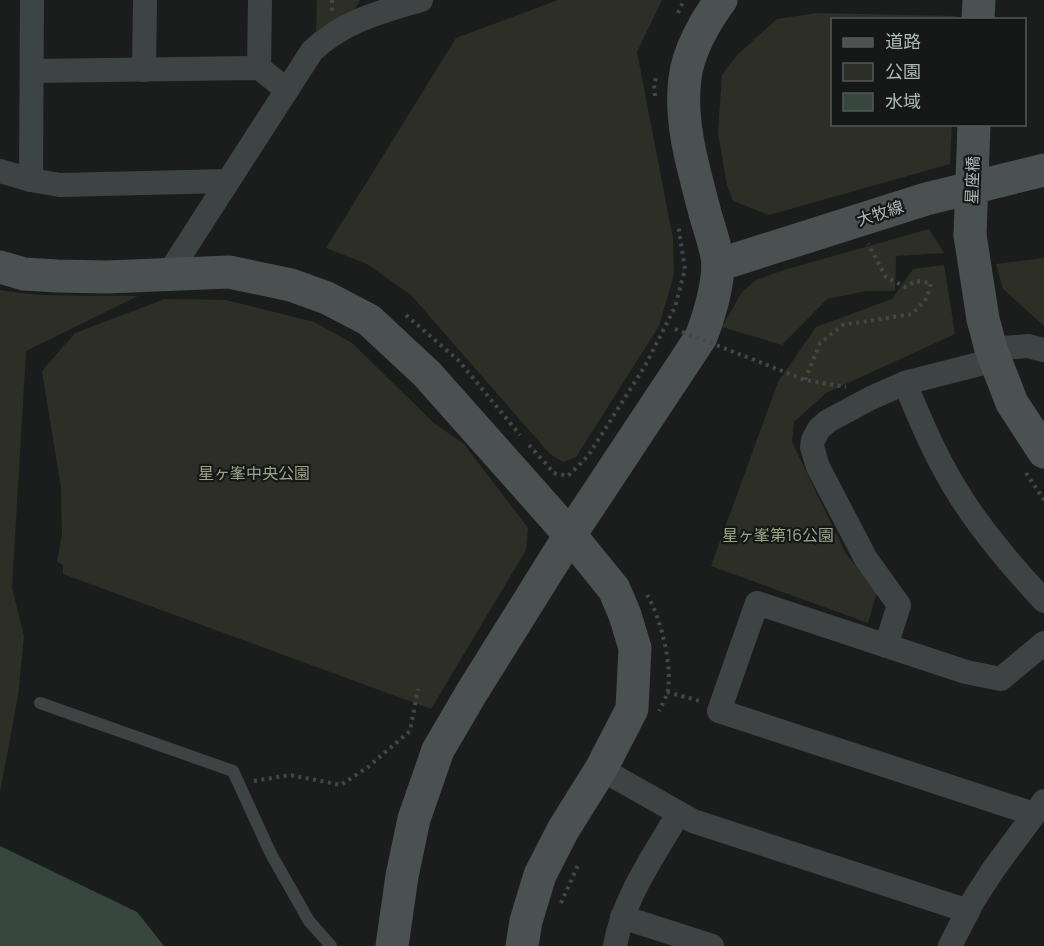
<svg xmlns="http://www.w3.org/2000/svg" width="1044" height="946" viewBox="0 0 1044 946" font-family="Manrope,'Noto Sans JP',sans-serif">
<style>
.green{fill:#2d2f27}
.water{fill:#37473f}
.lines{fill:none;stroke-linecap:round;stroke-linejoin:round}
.path{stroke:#424847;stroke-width:4;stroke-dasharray:3 4.5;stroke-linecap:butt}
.lane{stroke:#3e4443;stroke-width:12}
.street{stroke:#3e4443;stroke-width:24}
.secondary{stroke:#4a5150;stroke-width:33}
.path-bridge{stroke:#424847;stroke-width:4;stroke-dasharray:3 4.5;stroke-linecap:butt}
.secondary-bridge{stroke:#4a5150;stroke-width:33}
.labels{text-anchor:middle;stroke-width:4.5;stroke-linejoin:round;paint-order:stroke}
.street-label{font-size:16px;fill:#afbbb8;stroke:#161818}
.park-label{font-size:16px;fill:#a0a487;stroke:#161818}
</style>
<rect width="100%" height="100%" fill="#1b1d1d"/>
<g class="green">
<path d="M 317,0 L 360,0 L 353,12 L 316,31 Z"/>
<path d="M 558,0 L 662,0 L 637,52 L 673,239 L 674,274 L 659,326 L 576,457 L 563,462 L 550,454 L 411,295 L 367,264 L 326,248 L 456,38 Z"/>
<path d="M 817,13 L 956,16 L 955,20 L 832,20 L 832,124 L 952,125 L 950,164 L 769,215 L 733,201 L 727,185 L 718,133 L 722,75 L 737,55 L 777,19 Z"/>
<path d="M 929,229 L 944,253 L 896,256 L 895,291 L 866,291 L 827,299 L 782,345 L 722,327 L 742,292 L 756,280 L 784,270 Z"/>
<path d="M 1044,258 L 1044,326 L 1003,289 L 996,264 Z"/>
<path d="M 944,265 L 955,334 L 826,393 L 794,422 L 792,442 L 846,554 L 877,592 L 868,623 L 711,566 L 778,382 L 816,327 L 892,299 L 913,269 Z"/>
<path d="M 0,290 C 45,298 92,295 138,296 L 26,351 L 12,588 L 24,636 L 18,696 L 0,792 Z"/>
<path d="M 165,299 L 226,300 L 314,322 L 352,343 L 435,424 L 464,444 L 528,528 L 526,550 L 431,709 L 63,574 L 63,565 L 57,562 L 62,535 L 61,488 L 42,371 L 75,333 Z"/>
</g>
<path class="water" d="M 0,846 L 137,912 L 164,946 L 0,946 Z"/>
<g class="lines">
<g class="path">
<path d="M 332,0 L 332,11"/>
<path d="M 678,13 L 684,0"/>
<path d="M 655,96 L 654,85 L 657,74"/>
<path d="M 406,315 L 459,361 L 520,435"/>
<path d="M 752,359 L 805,380 L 846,387"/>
<path d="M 805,380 L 820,343 L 843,325 L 912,314 L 927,298 L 931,283 L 916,281 L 905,287 L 886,277 L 868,244"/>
<path d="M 529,445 L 554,473 L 568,476 L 588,456 L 645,366 L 675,307 L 685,269 L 678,224"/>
<path d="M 1026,473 L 1044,500"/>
<path d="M 647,595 C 660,615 674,669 667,694 C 665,699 662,705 659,711"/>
<path d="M 667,692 L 700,701"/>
<path d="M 254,781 L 290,775 L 341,785 L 368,767 L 410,731 L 418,689"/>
<path d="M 561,903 L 579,863"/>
</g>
<path class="lane" d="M 40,703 L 233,771 L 271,854 L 309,921 L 331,946"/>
<g class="street">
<path d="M 259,68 L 260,0"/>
<path d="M 144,70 L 145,0"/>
<path d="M 32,71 L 259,68 L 287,90"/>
<path d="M 0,171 L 31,180 L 60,185 L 228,181"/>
<path d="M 31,180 L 32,0"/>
<path d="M 169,273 L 312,51 C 343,21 381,12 421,0"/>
<path d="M 991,349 L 1028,346 L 1044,350"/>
<path d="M 905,383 C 921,422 937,460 960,496 C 984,534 1014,568 1044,601"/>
<path d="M 886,646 L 899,605 L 866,559 L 818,467 L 812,447 L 813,440 L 819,429 L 828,421 L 871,398 L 905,383 L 995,360"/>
<path d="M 601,769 L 693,821 L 968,911"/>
<path d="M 1034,814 L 719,711 L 757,603 L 966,672 L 1001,679 L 1044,643"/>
<path d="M 622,917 L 712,946"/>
<path d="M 615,946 C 623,898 654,856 678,814"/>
<path d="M 950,946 L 973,901 L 993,870 L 1044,801"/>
</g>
<g class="secondary">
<path d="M 978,20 L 979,0"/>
<path d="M 970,235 L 983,319 L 991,349 L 1012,403 L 1044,452"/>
<path d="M 718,265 L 926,199 L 1044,170"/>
<path d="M 0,267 L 24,274 L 57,276 L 107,277 L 229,272 L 291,285 L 327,298 L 369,320 L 427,374 L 570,535 L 614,589 L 625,615 L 635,648 L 632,709 L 601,769 L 563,830 L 540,875 L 526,921 L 522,946"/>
<path d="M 392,946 L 402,876 L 414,819 L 438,750 L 472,692 L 570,535 L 701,337 C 709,316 717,289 718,266 C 718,252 709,228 705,213 C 694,170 679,123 685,78 C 688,52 705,21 721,0"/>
</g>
<path class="path-bridge" d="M 675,329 L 752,359"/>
<path class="secondary-bridge" d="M 970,235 L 974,124"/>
</g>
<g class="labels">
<g class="street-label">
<text transform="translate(972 180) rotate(-88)" y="6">星座橋</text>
<text transform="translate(880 213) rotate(-18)" y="6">大牧線</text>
</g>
<g class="park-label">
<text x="254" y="479">星ヶ峯中央公園</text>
<text x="778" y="541">星ヶ峯第16公園</text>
</g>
</g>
<rect x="831" y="18" width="195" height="108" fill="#161818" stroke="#535958" stroke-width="1.5"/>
<rect x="843" y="38" width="30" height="9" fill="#4a5150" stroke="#535958" stroke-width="1.5"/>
<text x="885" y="48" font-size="18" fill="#afbbb8">道路</text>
<rect x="843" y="63" width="30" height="18" fill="#2d2f27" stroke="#535958" stroke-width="1.5"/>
<text x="885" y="78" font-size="18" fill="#afbbb8">公園</text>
<rect x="843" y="93" width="30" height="18" fill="#37473f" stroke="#535958" stroke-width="1.5"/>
<text x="885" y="108" font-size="18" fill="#afbbb8">水域</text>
</svg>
